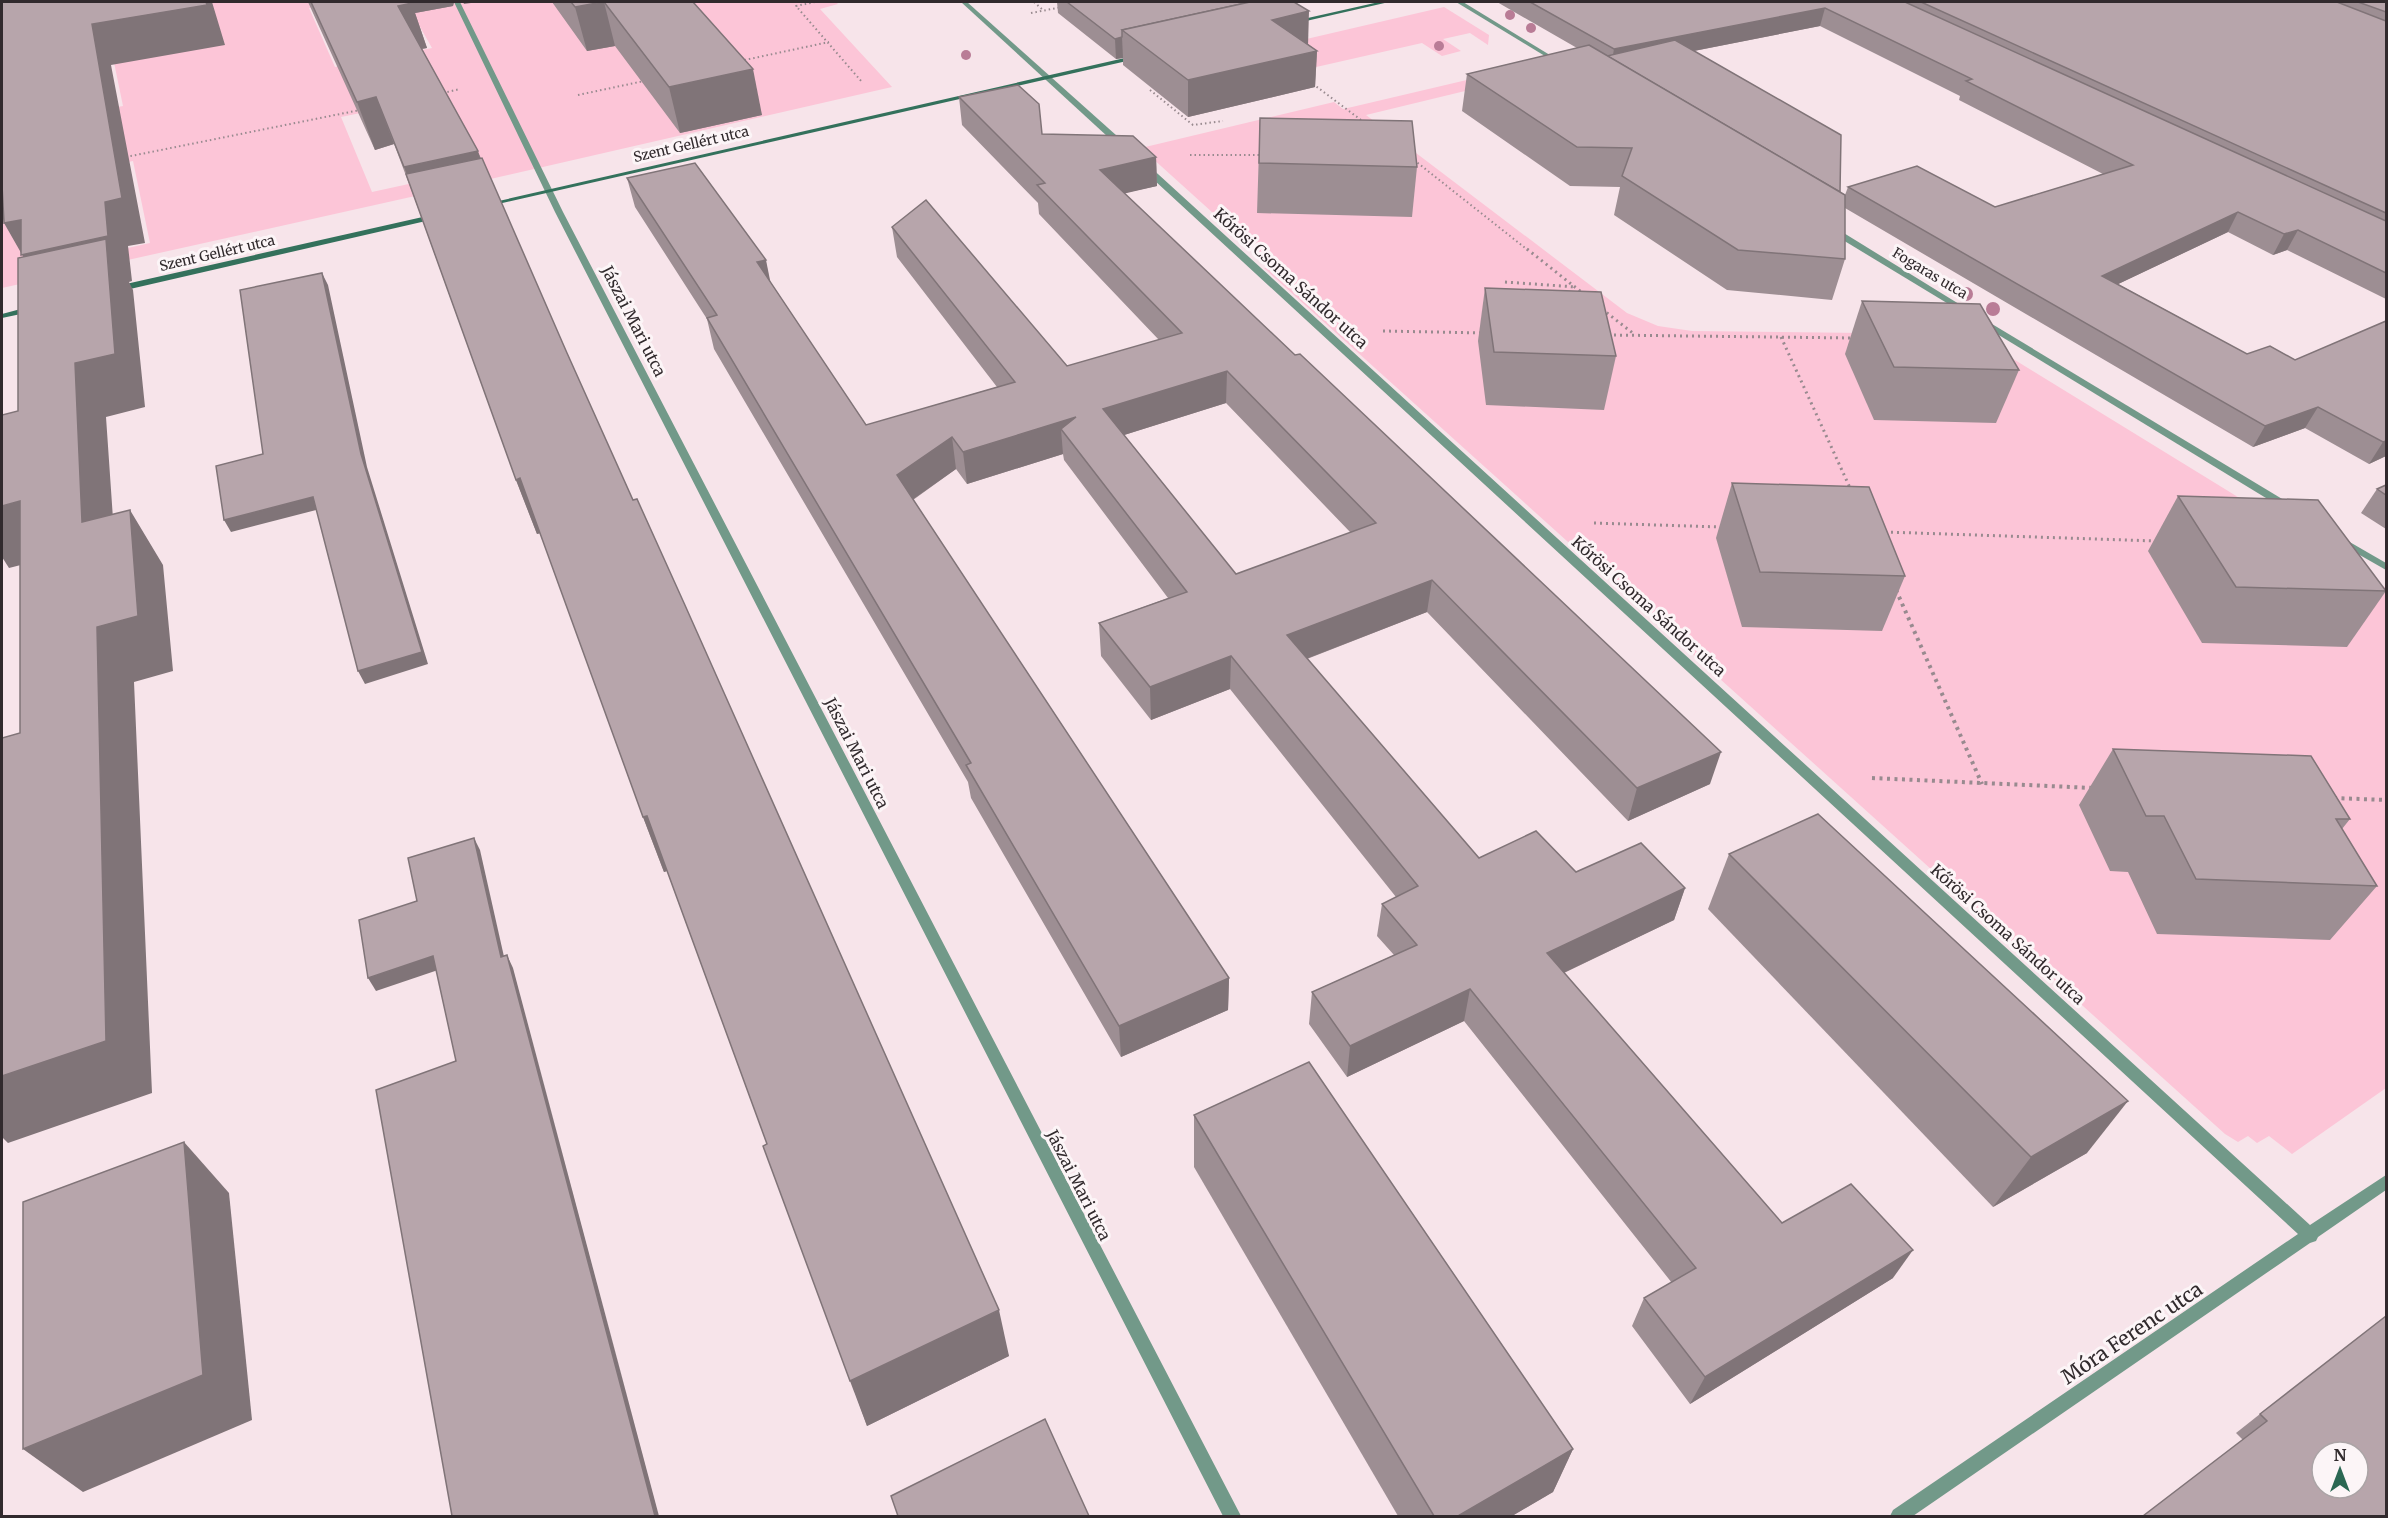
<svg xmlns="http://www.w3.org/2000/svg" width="2388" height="1518" viewBox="0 0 2388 1518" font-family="Merriweather,serif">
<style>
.green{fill:#fcc5d7;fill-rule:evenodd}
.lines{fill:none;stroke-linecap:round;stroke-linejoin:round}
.path-far2{stroke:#988a8f;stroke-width:2;stroke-dasharray:1.5 3;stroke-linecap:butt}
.path-far1{stroke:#988a8f;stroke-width:3;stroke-dasharray:2 4;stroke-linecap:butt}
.path{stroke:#988a8f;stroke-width:4;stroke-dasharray:3 4.5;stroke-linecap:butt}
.street{fill:#729989;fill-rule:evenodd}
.secondary{fill:#34715c;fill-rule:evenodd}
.tree{fill:#b97c96}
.wall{fill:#9d8e93;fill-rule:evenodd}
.shaded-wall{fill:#807478}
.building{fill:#b7a5ab;stroke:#807478;stroke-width:1.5;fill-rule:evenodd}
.labels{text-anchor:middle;stroke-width:6;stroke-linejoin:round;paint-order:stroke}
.far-street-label{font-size:14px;fill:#312a2d;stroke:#fcf5f7}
.street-label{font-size:16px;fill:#312a2d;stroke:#fcf5f7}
.near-street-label{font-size:20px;fill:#312a2d;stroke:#fcf5f7}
</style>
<rect width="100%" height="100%" fill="#f7e4ea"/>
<g class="green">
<path d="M 85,2 L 345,2 L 309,8 L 335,67 L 432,48 L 406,2 L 836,2 L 838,4 L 820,9 L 892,87 L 460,186 L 2,288 L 2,15 ZM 110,43 L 123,106 L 12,127 ZM 443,96 L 482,168 L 372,192 L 341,117 ZM 133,161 L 150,243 L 25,271 L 17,185 Z"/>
<path d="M 1444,7 L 1489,35 L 1488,45 L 1470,33 L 1443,39 L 1461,51 L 1442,56 L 1422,43 L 1303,70 L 1272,47 Z"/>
<path d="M 1522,67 L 1531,75 L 1366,115 L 1627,313 L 1658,326 L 1692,331 L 1953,334 L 1945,317 L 2386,588 L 2386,1088 L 2292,1154 L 2269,1136 L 2257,1143 L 2248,1136 L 2238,1142 L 2225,1134 L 1264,268 L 1274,268 L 1141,148 L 1334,102 L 1343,109 L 1352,107 Z"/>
</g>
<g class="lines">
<g class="path-far2">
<path d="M 815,2 L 796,6 L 862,82"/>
<path d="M 1034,2 L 1044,11"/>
<path d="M 1031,13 L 1062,7"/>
<path d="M 740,61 L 829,42"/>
<path d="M 1313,84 L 1365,123"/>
<path d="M 1150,90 L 1193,125 L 1223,121"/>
<path d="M 443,93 L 460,89"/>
<path d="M 578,95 L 644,81"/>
<path d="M 1190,155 L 1261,155"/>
<path d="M 126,157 L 360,110"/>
<path d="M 1414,160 L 1529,251"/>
</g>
<g class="path-far1">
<path d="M 1527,249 L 1585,295"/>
<path d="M 1505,282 L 1576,287"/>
<path d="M 1602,309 L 1634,334"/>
<path d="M 1383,331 L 1484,333"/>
<path d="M 1608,335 L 1853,338"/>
<path d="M 1781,337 L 1851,490"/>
<path d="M 1594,523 L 1721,527"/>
<path d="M 1885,532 L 2156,541"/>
</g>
<g class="path">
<path d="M 1896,590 L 1982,784"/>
<path d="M 1872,778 L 2093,788"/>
<path d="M 2334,798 L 2386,800"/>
</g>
<g class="street">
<path d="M 454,2 L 460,2 L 563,212 L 1241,1516 L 1223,1516 L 555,212 Z"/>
<path d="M 961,2 L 967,2 L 1126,144 L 1126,148 L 1120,148 Z"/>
<path d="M 1456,2 L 1463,2 L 1563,63 L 1558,64 Z"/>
<path d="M 1141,164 L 1147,164 L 2310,1225 L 2386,1175 L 2386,1190 L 2318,1237 L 2316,1241 L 2310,1243 L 1913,1516 L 1890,1516 L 1893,1510 L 2298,1234 L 1141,168 Z"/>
<path d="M 1828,227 L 1834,227 L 1972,312 L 1965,314 L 1828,231 Z"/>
<path d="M 1982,318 L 2292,505 L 2293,507 L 2288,510 L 2284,509 L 1979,323 L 1978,321 Z"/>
<path d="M 2341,537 L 2386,563 L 2386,570 L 2337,542 L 2336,540 L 2337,538 Z"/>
</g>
<g class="secondary">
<path d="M 1379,2 L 1389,2 L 1293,24 L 1290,22 Z"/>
<path d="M 1138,55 L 1140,56 L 1140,58 L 485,207 L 481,205 Z"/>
<path d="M 436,214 L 439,214 L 439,218 L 117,292 L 113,289 L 117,286 Z"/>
<path d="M 32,306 L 36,309 L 35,311 L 2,318 L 2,314 Z"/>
</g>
</g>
<g class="tree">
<circle cx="1510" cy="15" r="5"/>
<circle cx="1531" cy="28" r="5"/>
<circle cx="1439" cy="46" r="5"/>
<circle cx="966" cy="55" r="5"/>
<circle cx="1966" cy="294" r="7"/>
<circle cx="1993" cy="309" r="7"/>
</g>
<g class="wall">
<path d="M 308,2 L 454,2 L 453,6 L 415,13 L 427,48 L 422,49 L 481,158 L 1009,1356 L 867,1426 L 767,1144 L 667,871 L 664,872 L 643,817 L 540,533 L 537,534 L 516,480 L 414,197 L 394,144 L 375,150 Z"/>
<path d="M 552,2 L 693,2 L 762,115 L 680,133 L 615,46 L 587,51 Z"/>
<path d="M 1057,2 L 1294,2 L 1308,44 L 1317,51 L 1315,87 L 1188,117 L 1123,65 L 1123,58 L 1116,59 L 1058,13 Z"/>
<path d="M 1497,2 L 2386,2 L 2386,299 L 2287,250 L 2273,255 L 2228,232 L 2118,284 L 2247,354 L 2295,360 L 2386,321 L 2386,456 L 2369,464 L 2305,428 L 2253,447 L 1845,208 L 1845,259 L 1832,300 L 1727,290 L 1614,215 L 1620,187 L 1570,186 L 1462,111 L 1467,74 L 1577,48 ZM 1820,26 L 1960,96 L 1959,100 L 2103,174 L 1995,207 L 1848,187 L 1845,195 L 1840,192 L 1694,51 Z"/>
<path d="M 959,97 L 1042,134 L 1156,157 L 1157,186 L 1124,193 L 1710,784 L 1628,821 L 1427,612 L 1307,659 L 1479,858 L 1685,888 L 1674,920 L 1564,973 L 1782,1223 L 1893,1278 L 1690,1404 L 1632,1326 L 1644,1298 L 1672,1283 L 1464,1021 L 1347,1077 L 1309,1024 L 1312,992 L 1394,955 L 1377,936 L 1382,904 L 1396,897 L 1230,689 L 1151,720 L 1101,656 L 1099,623 L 1168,598 L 1064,460 L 1063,454 L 967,484 L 956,469 L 913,500 L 1229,978 L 1228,1010 L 1121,1057 L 971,798 L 968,782 L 714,349 L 707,319 L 635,207 L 627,178 L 771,283 L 866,425 L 997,387 L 897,257 L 892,227 L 1067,366 L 1159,340 L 1039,214 L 1038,203 L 962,125 ZM 1226,403 L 1351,533 L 1236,574 L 1124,435 Z"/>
<path d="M 1260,118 L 1417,167 L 1412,217 L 1257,213 Z"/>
<path d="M 1485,288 L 1616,356 L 1604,410 L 1486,405 L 1478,341 Z"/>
<path d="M 1862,301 L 2019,370 L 1996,423 L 1874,420 L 1845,354 Z"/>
<path d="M 1732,483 L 1905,576 L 1882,631 L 1742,627 L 1716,538 Z"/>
<path d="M 2386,485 L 2386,529 L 2361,513 L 2377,489 Z"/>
<path d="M 2178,496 L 2386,591 L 2347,647 L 2202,643 L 2148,551 Z"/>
<path d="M 2113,749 L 2350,819 L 2342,829 L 2377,886 L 2330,940 L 2157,934 L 2128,872 L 2110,871 L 2079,805 Z"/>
<path d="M 1729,854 L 2087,1153 L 1993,1207 L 1708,909 Z"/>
<path d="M 1194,1115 L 1573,1449 L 1553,1492 L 1512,1516 L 1398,1516 L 1194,1167 Z"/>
<path d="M 2260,1414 L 2386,1516 L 2243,1440 L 2236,1433 Z"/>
</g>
<g class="shaded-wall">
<path d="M 206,2 L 212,2 L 225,45 L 111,65 L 145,243 L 128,246 L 132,281 L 129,282 L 133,290 L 145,407 L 106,417 L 117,577 L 82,522 L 48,300 L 4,223 L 105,202 L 92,24 Z"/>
<path d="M 404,2 L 454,2 L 453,6 L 415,13 L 427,48 L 414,50 L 398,6 Z"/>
<path d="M 463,2 L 478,2 L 464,4 Z"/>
<path d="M 604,2 L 615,46 L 587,51 L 575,7 Z"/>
<path d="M 1825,8 L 1820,26 L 1612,67 L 1611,66 L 1614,49 Z"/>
<path d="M 1309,11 L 1308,46 L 1130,36 Z"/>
<path d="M 1122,37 L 1123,58 L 1116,59 L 1115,39 Z"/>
<path d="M 1317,51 L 1315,87 L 1188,117 L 1188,80 Z"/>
<path d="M 753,69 L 762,115 L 680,133 L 669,87 Z"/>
<path d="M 376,97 L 394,144 L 375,150 L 357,102 Z"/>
<path d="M 478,151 L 494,200 L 422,216 L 404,167 Z"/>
<path d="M 1156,157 L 1157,186 L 1101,199 L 1100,170 Z"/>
<path d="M 2238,212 L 2228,232 L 2093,296 L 2102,276 Z"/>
<path d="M 2298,230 L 2287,250 L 2273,255 L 2284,234 Z"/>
<path d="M 766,260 L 772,290 L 757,262 Z"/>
<path d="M 322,273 L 328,285 L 367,467 L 428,664 L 365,684 L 358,671 L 361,454 Z"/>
<path d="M 1227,371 L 1226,403 L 1105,441 L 1103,409 Z"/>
<path d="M 2318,407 L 2305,428 L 2253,447 L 2265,426 Z"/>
<path d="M 1076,417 L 1061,429 L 1063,454 L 967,484 L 963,452 Z"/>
<path d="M 952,437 L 956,469 L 902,507 L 897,475 Z"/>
<path d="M 2386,441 L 2386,456 L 2369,464 L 2383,442 Z"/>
<path d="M 520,478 L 541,533 L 537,534 L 516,480 Z"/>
<path d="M 313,497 L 320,509 L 231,532 L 224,520 Z"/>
<path d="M 20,501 L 56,556 L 9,568 L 2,557 L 2,506 Z"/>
<path d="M 130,510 L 163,565 L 173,671 L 134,682 L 152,1093 L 8,1143 L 2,1137 L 2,1076 L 97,627 Z"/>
<path d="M 1432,580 L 1427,612 L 1285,667 L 1287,635 Z"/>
<path d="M 1231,656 L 1230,689 L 1151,720 L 1150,687 Z"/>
<path d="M 1721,752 L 1710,784 L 1628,821 L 1637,788 Z"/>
<path d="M 647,816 L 667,871 L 664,872 L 643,817 Z"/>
<path d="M 474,838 L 480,850 L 507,970 L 501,957 Z"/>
<path d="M 1685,888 L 1674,920 L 1538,985 L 1547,953 Z"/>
<path d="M 507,955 L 513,968 L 659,1516 L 655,1516 Z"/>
<path d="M 433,956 L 441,969 L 376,991 L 368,978 Z"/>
<path d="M 1229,978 L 1228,1010 L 1121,1057 L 1119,1026 Z"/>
<path d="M 1470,989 L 1464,1021 L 1347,1077 L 1350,1046 Z"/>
<path d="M 2128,1101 L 2087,1153 L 1993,1207 L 2031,1157 Z"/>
<path d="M 184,1142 L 229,1193 L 252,1420 L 83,1492 L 23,1449 Z"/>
<path d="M 1913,1250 L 1893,1278 L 1690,1404 L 1705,1377 Z"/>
<path d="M 999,1310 L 1009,1356 L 867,1426 L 850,1381 Z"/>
<path d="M 1573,1449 L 1553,1492 L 1512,1516 L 1458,1516 Z"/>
</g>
<g class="building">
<path d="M 2,2 L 206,2 L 207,5 L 92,24 L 122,198 L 105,202 L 108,236 L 21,255 L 21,220 L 4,223 L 2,185 Z"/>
<path d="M 311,2 L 411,2 L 412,3 L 398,6 L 478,151 L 404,167 L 376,97 L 357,102 Z"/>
<path d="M 571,2 L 602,2 L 575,7 Z"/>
<path d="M 604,2 L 693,2 L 753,69 L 669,87 Z"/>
<path d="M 1067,2 L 1250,2 L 1122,30 L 1122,37 L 1115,39 Z"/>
<path d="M 1250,2 L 1294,2 L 1309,11 L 1272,20 L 1317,51 L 1188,80 L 1122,30 Z"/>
<path d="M 1530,2 L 1905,2 L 2386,221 L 2386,273 L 2298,230 L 2284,234 L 2238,212 L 2102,276 L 2247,354 L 2270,346 L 2295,360 L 2386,321 L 2386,441 L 2383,442 L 2318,407 L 2265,426 L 1848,187 L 1917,166 L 1995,207 L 2133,165 L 1966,81 L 1972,79 L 1825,8 L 1614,49 Z"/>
<path d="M 1921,2 L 2337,2 L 2386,21 L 2386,213 Z"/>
<path d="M 2358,2 L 2386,2 L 2386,12 Z"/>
<path d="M 1675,40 L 1841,135 L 1840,192 L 1607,56 Z"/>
<path d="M 1589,45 L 1845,195 L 1845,259 L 1738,250 L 1622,176 L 1632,148 L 1577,147 L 1467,74 Z"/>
<path d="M 1018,85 L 1039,104 L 1042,134 L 1133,136 L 1156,157 L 1100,170 L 1295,355 L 1300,354 L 1721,752 L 1637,788 L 1432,580 L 1287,635 L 1479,858 L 1536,831 L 1576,872 L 1641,843 L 1685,888 L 1547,953 L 1782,1223 L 1851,1184 L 1913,1250 L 1705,1377 L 1644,1298 L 1696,1268 L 1470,989 L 1350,1046 L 1312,992 L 1417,945 L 1382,904 L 1418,886 L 1231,656 L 1150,687 L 1099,623 L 1187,592 L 1061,429 L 1076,417 L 963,452 L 952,437 L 897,475 L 1229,978 L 1119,1026 L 966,765 L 971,763 L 707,318 L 717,315 L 627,178 L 695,163 L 766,260 L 757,262 L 866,425 L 1015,382 L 892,227 L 926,200 L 1067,366 L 1182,333 L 1037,185 L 1045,183 L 959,97 ZM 1227,371 L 1376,523 L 1236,574 L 1103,409 Z"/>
<path d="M 1260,118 L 1412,121 L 1417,167 L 1259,163 Z"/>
<path d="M 482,158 L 567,353 L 633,500 L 637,499 L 684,603 L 999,1310 L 850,1381 L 763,1146 L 767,1144 L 647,816 L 643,817 L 520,478 L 516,480 L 406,174 Z"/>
<path d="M 106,239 L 115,354 L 75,363 L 82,522 L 130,510 L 138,616 L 97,627 L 106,1041 L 2,1076 L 2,738 L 20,733 L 20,501 L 2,506 L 2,415 L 18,411 L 18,258 Z"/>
<path d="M 322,273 L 361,454 L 422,652 L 358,671 L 313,497 L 224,520 L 216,466 L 263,454 L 240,290 Z"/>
<path d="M 1485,288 L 1601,292 L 1616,356 L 1494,352 Z"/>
<path d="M 1862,301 L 1980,304 L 2019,370 L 1894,367 Z"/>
<path d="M 1732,483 L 1869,487 L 1905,576 L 1760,572 Z"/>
<path d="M 2386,485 L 2386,495 L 2377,489 Z"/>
<path d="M 2178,496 L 2318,500 L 2386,591 L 2236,587 Z"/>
<path d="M 2113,749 L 2311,756 L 2350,819 L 2336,819 L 2377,886 L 2196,879 L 2164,816 L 2146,816 Z"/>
<path d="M 1818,814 L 2128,1101 L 2031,1157 L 1729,854 Z"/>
<path d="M 474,838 L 501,957 L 507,955 L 655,1516 L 452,1516 L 376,1090 L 456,1061 L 433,956 L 368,978 L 359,920 L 417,901 L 408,858 Z"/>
<path d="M 1309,1062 L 1573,1449 L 1458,1516 L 1434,1516 L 1194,1115 Z"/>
<path d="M 184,1142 L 203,1375 L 23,1449 L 23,1202 Z"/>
<path d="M 2386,1316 L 2386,1516 L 2143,1516 L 2267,1421 L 2260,1414 ZM 2322,1452 L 2358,1452 L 2358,1488 L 2322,1488 Z"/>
<path d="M 1045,1419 L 1089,1516 L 898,1516 L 891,1496 Z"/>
</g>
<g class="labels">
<g class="far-street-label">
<text transform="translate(691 144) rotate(-13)" y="5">Szent Gellért utca</text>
<text transform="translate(217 253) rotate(-13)" y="5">Szent Gellért utca</text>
<text transform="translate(1930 273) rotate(31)" y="5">Fogaras utca</text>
</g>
<g class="street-label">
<text transform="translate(1291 278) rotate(42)" y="6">Kőrösi Csoma Sándor utca</text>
<text transform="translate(634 321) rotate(63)" y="6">Jászai Mari utca</text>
<text transform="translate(1649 606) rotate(42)" y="6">Kőrösi Csoma Sándor utca</text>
<text transform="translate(857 753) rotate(63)" y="6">Jászai Mari utca</text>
<text transform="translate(2008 934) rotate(42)" y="6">Kőrösi Csoma Sándor utca</text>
<text transform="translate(1079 1185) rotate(63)" y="6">Jászai Mari utca</text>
</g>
<g class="near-street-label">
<text transform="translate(2132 1333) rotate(-34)" y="7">Móra Ferenc utca</text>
</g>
</g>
<rect width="2388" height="1518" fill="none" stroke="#312a2d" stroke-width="6"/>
<g transform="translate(2340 1470)"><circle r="28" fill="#fcf5f7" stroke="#aba4a6" stroke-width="1.5"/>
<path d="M0-4.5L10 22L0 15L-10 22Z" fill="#2b6753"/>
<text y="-9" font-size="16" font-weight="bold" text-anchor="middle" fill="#312a2d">N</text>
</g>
</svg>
